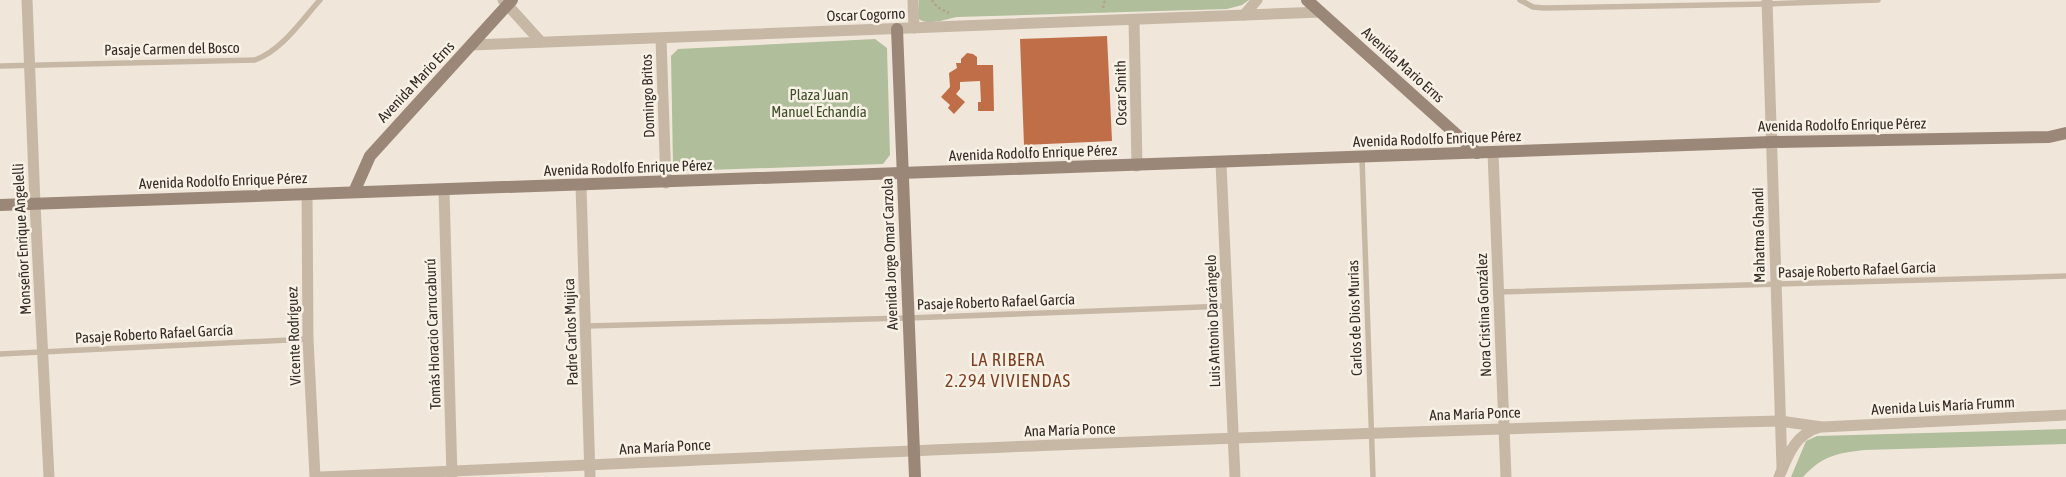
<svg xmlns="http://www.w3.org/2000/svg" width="2066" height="477" viewBox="0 0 2066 477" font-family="'Asap Condensed',sans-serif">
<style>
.green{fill:#b0be9b}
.building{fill:#c06e48}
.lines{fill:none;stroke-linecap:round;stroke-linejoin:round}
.path{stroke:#b3a291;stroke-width:2.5;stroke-dasharray:2.5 2.5;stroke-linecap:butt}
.lane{stroke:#c7b8a6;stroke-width:5.5}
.street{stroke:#c7b8a6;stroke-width:11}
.secondary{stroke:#9b8778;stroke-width:12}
.labels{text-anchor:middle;stroke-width:5;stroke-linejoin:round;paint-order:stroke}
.street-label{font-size:15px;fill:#342c27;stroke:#f8f1e6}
.park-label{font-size:15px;fill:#41512c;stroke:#f8f1e6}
.quarter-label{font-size:18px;letter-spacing:1px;fill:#7f4024;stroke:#f8f1e6}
</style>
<rect width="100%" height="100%" fill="#f0e7da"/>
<g class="green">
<path d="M 919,0 L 1249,0 L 1242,5 L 1227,9 L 957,17 C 946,19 926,27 918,18 Z"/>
<path d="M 875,39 L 887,48 L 890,155 L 883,164 L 680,171 L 673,164 L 671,56 L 678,49 Z"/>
<path d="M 2066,429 L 2066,444 L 1865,450 C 1837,453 1822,456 1803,477 L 1791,477 L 1806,441 L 1817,436 Z"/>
</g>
<g class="building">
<path d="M 1107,36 L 1112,141 L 1024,145 L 1020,39 Z"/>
<path d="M 967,53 L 973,54 L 977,57 L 977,65 L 993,65 L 994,111 L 978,111 L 978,102 L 981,102 L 980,81 L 960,82 L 960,89 L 956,94 L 965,102 L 954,114 L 948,108 L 950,105 L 941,97 L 950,87 L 949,73 L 957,68 L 956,63 L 961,63 L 961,59 Z"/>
</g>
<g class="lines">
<g class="path">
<path d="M 932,0 L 937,7 L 949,13"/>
<path d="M 1103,8 L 1105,0"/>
</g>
<g class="lane">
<path d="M 1520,0 L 1533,7 L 1544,8 L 1767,4 L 1878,0"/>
<path d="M 0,66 L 255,60 C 282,50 301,21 320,0"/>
<path d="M 1362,158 L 1373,477"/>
<path d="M 1498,292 L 2066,276"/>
<path d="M 586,326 L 908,318 L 1228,306"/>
<path d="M 0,354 L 308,339"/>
</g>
<g class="street">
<path d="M 27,0 L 35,204 L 49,477"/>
<path d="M 503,0 L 541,42"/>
<path d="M 913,0 L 914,28"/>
<path d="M 1767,0 L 1782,468"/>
<path d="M 1244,15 L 1257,0"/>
<path d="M 1134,20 L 1137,166"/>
<path d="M 661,39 L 666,183"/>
<path d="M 472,45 L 1321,12"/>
<path d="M 1493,153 L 1506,477"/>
<path d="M 1221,163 L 1235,477"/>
<path d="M 581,186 L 590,477"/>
<path d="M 444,190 L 452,477"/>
<path d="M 307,194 L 308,339 L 315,477"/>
<path d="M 320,477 C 806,455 1293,433 1780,421 L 1822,427 L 2066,415"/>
<path d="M 1779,477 C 1788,455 1795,434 1820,427"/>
</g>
<g class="secondary">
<path d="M 1307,0 L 1477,153"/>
<path d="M 897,29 L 915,477"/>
<path d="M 354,192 L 370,156 L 512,0"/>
<path d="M 0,205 L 1772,142 L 2049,137 L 2066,133"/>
</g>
</g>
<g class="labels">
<g class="street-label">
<text transform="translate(866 15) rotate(-2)" y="5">Oscar Cogorno</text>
<text transform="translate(172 49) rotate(-1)" y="5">Pasaje Carmen del Bosco</text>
<text transform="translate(1403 65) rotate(42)" y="5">Avenida Mario Erns</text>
<text transform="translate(416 82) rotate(-47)" y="5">Avenida Mario Erns</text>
<text transform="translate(1121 93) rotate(-91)" y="5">Oscar Smith</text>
<text transform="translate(648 96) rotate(-92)" y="5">Domingo Britos</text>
<text transform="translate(1842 125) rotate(-1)" y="5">Avenida Rodolfo Enrique Pérez</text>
<text transform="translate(1437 139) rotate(-2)" y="5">Avenida Rodolfo Enrique Pérez</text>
<text transform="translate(1033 153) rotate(-2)" y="5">Avenida Rodolfo Enrique Pérez</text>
<text transform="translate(628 168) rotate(-2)" y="5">Avenida Rodolfo Enrique Pérez</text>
<text transform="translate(223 181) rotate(-2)" y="5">Avenida Rodolfo Enrique Pérez</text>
<text transform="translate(1759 235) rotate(-91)" y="5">Mahatma Ghandi</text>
<text transform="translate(22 239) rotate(-93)" y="5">Monseñor Enrique Angelelli</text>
<text transform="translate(890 254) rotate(-92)" y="5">Avenida Jorge Omar Carzola</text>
<text transform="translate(1857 270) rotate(-2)" y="5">Pasaje Roberto Rafael García</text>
<text transform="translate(996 302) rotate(-2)" y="5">Pasaje Roberto Rafael García</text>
<text transform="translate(1484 315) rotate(-92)" y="5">Nora Cristina González</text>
<text transform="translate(1355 318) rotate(-92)" y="5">Carlos de Dios Murias</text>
<text transform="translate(1213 321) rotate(-92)" y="5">Luis Antonio Darcángelo</text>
<text transform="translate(571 332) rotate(-92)" y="5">Padre Carlos Mujica</text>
<text transform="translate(154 334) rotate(-3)" y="5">Pasaje Roberto Rafael García</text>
<text transform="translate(433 334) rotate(-92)" y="5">Tomás Horacio Carrucaburú</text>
<text transform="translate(294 336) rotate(-92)" y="5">Vicente Rodríguez</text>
<text transform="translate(1943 406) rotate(-3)" y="5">Avenida Luis María Frumm</text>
<text transform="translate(1475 414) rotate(-2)" y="5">Ana María Ponce</text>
<text transform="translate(1070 430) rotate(-2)" y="5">Ana María Ponce</text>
<text transform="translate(665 447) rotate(-3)" y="5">Ana María Ponce</text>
</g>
<g class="park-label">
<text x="819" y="100">Plaza Juan<tspan x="819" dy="17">Manuel Echandía</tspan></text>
</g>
<g class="quarter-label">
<text x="1008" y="366">LA RIBERA<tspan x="1008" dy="21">2.294 VIVIENDAS</tspan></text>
</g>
</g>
</svg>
